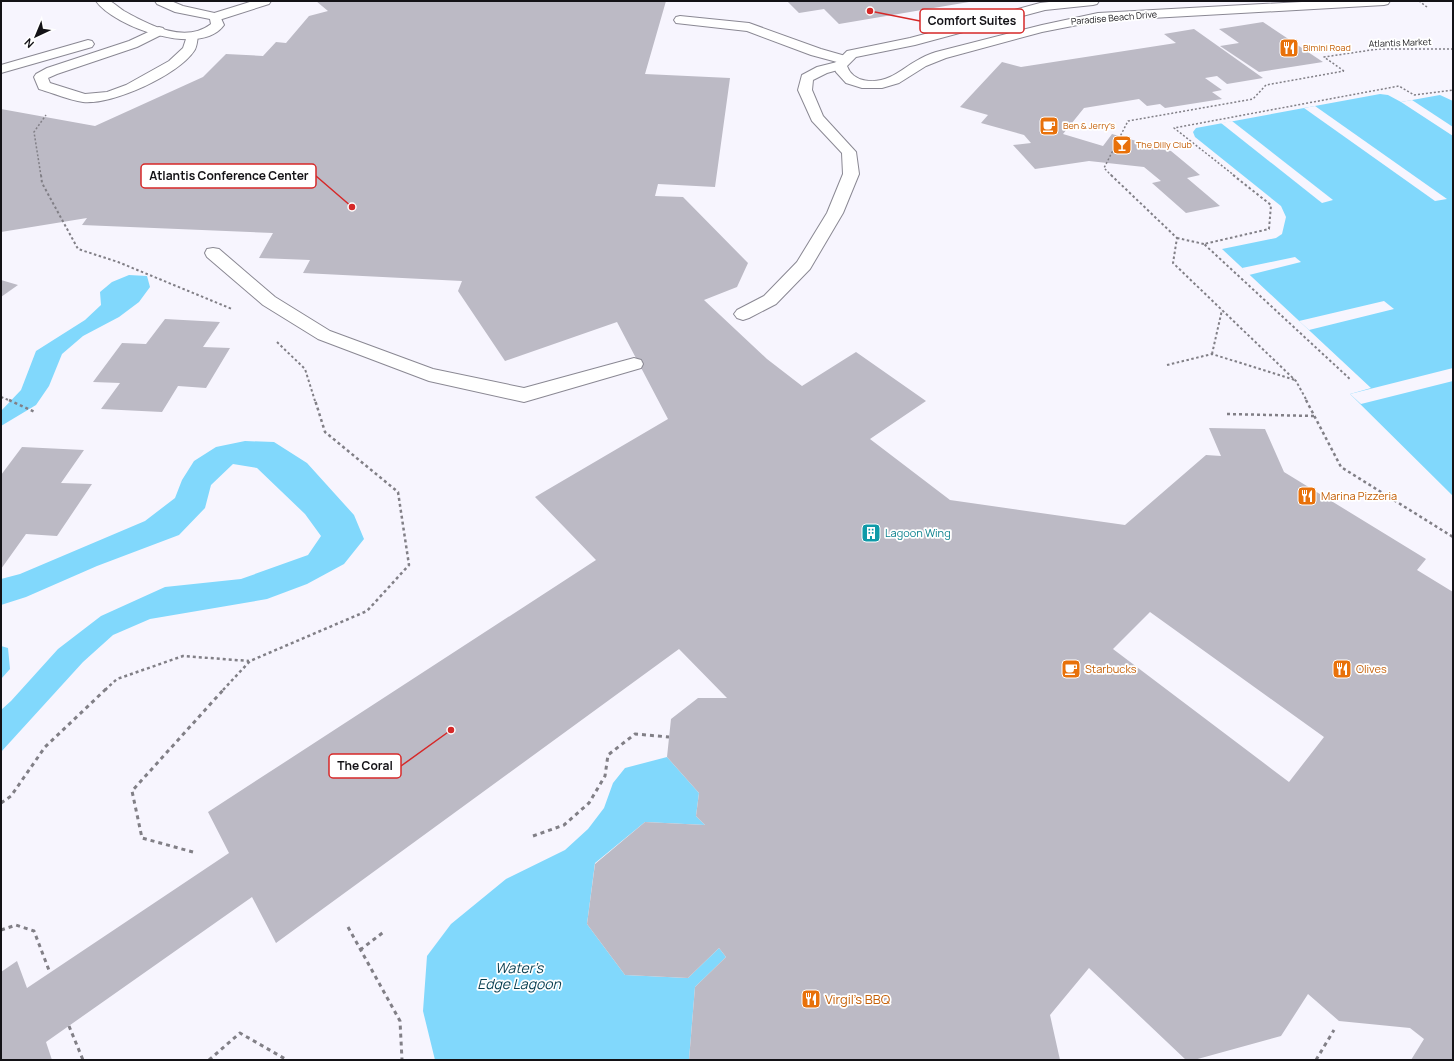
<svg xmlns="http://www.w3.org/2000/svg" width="1454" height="1061" viewBox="0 0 1454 1061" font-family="Manrope,sans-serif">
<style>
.water{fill:#81d8fc}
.pier{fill:#f7f5fe}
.building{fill:#bcbac5;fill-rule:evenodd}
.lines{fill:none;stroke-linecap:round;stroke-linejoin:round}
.service-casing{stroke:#8a8893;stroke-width:2}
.minor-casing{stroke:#8a8893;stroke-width:2}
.tertiary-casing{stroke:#8a8893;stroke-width:2}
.path-far3{stroke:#817f86;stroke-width:1.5;stroke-dasharray:2 2;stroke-linecap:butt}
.path-far2{stroke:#817f86;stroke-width:2;stroke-dasharray:2.5 2.5;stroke-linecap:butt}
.path-far1{stroke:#817f86;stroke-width:2.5;stroke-dasharray:3 3;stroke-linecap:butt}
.path{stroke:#817f86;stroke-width:3;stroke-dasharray:4 4;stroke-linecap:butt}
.service{fill:#fff;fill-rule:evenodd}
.minor{fill:#fff;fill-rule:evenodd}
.tertiary{fill:#fff;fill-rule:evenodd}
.labels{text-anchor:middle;stroke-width:3.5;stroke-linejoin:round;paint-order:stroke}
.far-street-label{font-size:9px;fill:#131216;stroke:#fff}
.far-food-label{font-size:9px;fill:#c56008;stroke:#fff;text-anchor:start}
.food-label{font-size:11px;fill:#c56008;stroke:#fff;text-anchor:start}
.culture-label{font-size:11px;fill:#0d838f;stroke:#fff;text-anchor:start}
.near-food-label{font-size:13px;fill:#c56008;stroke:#fff;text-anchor:start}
.near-water-label{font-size:14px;font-style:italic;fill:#063d4f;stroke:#fff}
.leader{fill:none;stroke:#d62828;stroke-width:1.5}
.callout-dot{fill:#d62828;stroke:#fff;stroke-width:1.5}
.callout{fill:#fff;stroke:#d62828;stroke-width:1.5}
.callout-label{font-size:12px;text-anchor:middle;font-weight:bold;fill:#131216}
</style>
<rect width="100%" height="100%" fill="#f7f5fe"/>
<g class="water">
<path d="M 1380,94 L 1388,95 L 1401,102 L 1440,95 L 1453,101 L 1453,496 L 1350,394 L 1371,388 L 1222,249 L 1276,238 L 1282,234 L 1286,217 L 1281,206 L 1195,137 L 1193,132 L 1196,128 Z"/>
<path d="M 129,275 L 147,276 L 150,287 L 139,302 L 119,317 L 83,336 L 62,354 L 49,386 L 36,405 L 1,426 L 1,411 L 21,390 L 36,351 L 85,320 L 101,305 L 100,292 L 112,282 Z"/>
<path d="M 245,441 L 274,442 L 307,463 L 354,515 L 364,539 L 344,564 L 307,584 L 267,599 L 150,619 L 113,635 L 83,662 L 1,752 L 1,710 L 11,701 L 58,649 L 101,616 L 165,587 L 241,579 L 308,555 L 321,536 L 305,514 L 257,468 L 233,464 L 211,485 L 205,508 L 179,535 L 97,566 L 26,597 L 1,605 L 1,579 L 20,574 L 145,521 L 175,498 L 182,480 L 194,461 L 216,447 Z"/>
<path d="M 1,646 L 8,648 L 10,669 L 1,679 Z"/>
<path d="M 667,757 L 699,793 L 696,816 L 705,825 L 645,822 L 595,863 L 587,924 L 625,975 L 688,978 L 719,948 L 726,957 L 695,987 L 689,1060 L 435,1060 L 423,1011 L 427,956 L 451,924 L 506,879 L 565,850 L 588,829 L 604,808 L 613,783 L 625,768 Z"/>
</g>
<g class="pier">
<path d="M 1412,100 L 1453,127 L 1453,136 L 1401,102 Z"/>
<path d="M 1315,106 L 1447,199 L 1435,201 L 1304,108 Z"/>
<path d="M 1232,121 L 1333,200 L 1322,203 L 1221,123 Z"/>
<path d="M 1295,257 L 1301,262 L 1249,275 L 1242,268 Z"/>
<path d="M 1384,301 L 1394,309 L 1309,330 L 1299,321 Z"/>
<path d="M 1453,368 L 1453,381 L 1361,404 L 1350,394 Z"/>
</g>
<g class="building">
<path d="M 316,1 L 666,1 L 645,74 L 730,78 L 715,187 L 658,184 L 655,196 L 683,197 L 748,263 L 737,287 L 704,300 L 767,359 L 802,386 L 856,352 L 926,401 L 870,439 L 950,500 L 1125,525 L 1206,455 L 1221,456 L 1209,428 L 1265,429 L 1284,472 L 1426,559 L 1417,570 L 1453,592 L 1453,1060 L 1411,1060 L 1424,1039 L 1410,1028 L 1339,1021 L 1308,994 L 1281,1036 L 1194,1060 L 1186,1060 L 1089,968 L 1050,1015 L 1060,1060 L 689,1060 L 695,987 L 726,957 L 719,948 L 688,978 L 625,975 L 587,924 L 595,864 L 645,822 L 705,825 L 696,816 L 699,793 L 667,757 L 671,719 L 698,698 L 727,698 L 679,649 L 276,943 L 252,897 L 46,1042 L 52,1060 L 1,1060 L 1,972 L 17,961 L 27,988 L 229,853 L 208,812 L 596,560 L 535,497 L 668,419 L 617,322 L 505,361 L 458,291 L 462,281 L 303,273 L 310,260 L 259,258 L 273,233 L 82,225 L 87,218 L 1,232 L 1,109 L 95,126 L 203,77 L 226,54 L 263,56 L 276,42 L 286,43 L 309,16 L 328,11 ZM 1150,612 L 1324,737 L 1289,782 L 1113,649 Z"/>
<path d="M 787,1 L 969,1 L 969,2 L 839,24 L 824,9 L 799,13 Z"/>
<path d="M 1263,22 L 1323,62 L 1259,72 L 1220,46 L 1239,43 L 1219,29 Z"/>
<path d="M 1194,29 L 1263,78 L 1227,84 L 1217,76 L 1205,78 L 1222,90 L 1212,92 L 1222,99 L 1165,108 L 1160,104 L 1147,106 L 1139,99 L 1084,108 L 1063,134 L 1103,146 L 1112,134 L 1171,151 L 1200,175 L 1187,178 L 1220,206 L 1186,213 L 1152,183 L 1161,181 L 1144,167 L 1089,161 L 1035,169 L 1013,145 L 1031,143 L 1024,135 L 981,123 L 988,115 L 960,107 L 1002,62 L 1021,67 L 1176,43 L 1164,34 Z"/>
<path d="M 1,280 L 18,285 L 1,297 Z"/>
<path d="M 165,319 L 220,322 L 203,347 L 230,348 L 206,388 L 178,386 L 162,412 L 101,409 L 120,383 L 93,382 L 122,343 L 146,344 Z"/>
<path d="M 22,447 L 84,450 L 61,483 L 92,484 L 57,536 L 26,534 L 1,569 L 1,475 Z"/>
</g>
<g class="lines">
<g class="service-casing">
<g id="service">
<path d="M 253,1 L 271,1 L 269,4 L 219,20 L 211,20 L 209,17 L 211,14 Z"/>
<path d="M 680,16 L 749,23 L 821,49 L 849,57 L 851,60 L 846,64 L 847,65 L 845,68 L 827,73 L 813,80 L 812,90 L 823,116 L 856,152 L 859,174 L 843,213 L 810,269 L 776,304 L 749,318 L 743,320 L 737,318 L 734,314 L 737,310 L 764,296 L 797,262 L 827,213 L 843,174 L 842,153 L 812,121 L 798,90 L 802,75 L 817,67 L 837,62 L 811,55 L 747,31 L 676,23 L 674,20 L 676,17 Z"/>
<path d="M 159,27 L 163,28 L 165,31 L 163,34 L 137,47 L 57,74 L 48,78 L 50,83 L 85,94 L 107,92 L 126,85 L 169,61 L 183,48 L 188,33 L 196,33 L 198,36 C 197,41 197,47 194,51 C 178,75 113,105 83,102 C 69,100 53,93 39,89 L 34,77 L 36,74 L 47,68 L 129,41 Z"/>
<path d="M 88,40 L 92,41 L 94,44 L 92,47 L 1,73 L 1,65 Z"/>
<path d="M 213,248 L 219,249 L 275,297 L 330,331 L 433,369 L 524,388 L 634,358 L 641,360 L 643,364 L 641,368 L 524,402 L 429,381 L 318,339 L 263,305 L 207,257 L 205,253 L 207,249 Z"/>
</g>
</g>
<g class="minor-casing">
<path id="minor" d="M 96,1 C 100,1 105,0 109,1 C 113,2 119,8 124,11 C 149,25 185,44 211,24 L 210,19 L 175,12 L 157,4 L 155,1 L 171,1 L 183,6 L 219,14 L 224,25 C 201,58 114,27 96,1 Z"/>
</g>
<g class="tertiary-casing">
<path id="tertiary" d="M 1058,1 L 1099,1 L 1097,4 L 1093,5 L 1045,10 L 915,45 L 856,57 L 847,66 C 853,83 875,84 890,77 C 899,73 907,66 916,61 C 923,57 929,54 936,52 L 1042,25 L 1098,13 L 1320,1 L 1390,1 L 1388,4 L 1384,5 L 1098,21 L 1042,32 L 946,58 L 926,66 L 899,83 L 882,88 L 862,88 L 846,83 L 836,72 L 833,65 L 847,51 L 910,38 L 1040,3 Z"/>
</g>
<g class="path-far3">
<path d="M 1419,1 L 1427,7"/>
<path d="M 1344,71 L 1324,57 L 1378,49 L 1453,49"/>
<path d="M 41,176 L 34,132 L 46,115"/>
<path d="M 1112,176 L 1104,168 L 1128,121 L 1253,99 L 1266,85 L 1344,71"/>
<path d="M 1235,176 L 1174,128 L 1399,86 L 1414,95 L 1453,90"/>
</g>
<g class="path-far2">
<path d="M 41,175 L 42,183 L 78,249 L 118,262 L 232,309"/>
<path d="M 1111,175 L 1177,238 L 1173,263 L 1296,381 L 1307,401"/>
<path d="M 1233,175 L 1271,205 L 1269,229 L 1204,244 L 1351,380"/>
<path d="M 1177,238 L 1204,244"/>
<path d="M 277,342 L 305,369 L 315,401"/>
<path d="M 1212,354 L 1222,310"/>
<path d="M 1167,365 L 1212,354 L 1295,380"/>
<path d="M 1,397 L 11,401"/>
</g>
<g class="path-far1">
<path d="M 9,400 L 35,412"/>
<path d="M 1306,400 L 1341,467 L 1453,537"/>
<path d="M 1227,414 L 1314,416"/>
<path d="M 105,690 L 117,679 L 183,656 L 249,661"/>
<path d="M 223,690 L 250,661 L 367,611 L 409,565 L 398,492 L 325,432 L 315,400"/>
</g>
<g class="path">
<path d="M 1,803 L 11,796 L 45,747 L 106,689"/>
<path d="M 533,836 L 564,825 L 589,803 L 605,776 L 608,755 L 635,734 L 669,737"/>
<path d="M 193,852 L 142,838 L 132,791 L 224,689"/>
<path d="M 348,927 L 400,1021 L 402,1060"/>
<path d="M 1,930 L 16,925 L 34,931 L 50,973"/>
<path d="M 360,950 L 385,931"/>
<path d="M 69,1026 L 83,1060"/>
<path d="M 209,1060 L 240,1033 L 287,1060"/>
<path d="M 1316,1060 L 1334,1030"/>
</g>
<use href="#service" class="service"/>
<use href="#minor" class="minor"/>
<use href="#tertiary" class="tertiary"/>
</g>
<defs>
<g id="restaurant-square" transform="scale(1)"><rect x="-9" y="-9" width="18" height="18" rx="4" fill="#e8710a" stroke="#fff"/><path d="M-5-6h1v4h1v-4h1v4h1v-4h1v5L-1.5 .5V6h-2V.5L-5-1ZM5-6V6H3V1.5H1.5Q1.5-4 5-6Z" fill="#fff"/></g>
<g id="cafe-square" transform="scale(1)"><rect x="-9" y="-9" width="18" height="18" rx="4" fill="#e8710a" stroke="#fff"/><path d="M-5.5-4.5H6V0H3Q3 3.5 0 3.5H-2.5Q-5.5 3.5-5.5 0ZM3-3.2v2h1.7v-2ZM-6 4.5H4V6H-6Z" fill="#fff"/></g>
<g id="bar-square" transform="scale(1)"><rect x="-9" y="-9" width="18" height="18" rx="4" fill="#e8710a" stroke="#fff"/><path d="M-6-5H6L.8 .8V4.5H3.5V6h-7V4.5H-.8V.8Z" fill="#fff"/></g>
<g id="building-square" transform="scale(1)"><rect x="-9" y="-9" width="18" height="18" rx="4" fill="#0f9aa8" stroke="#fff"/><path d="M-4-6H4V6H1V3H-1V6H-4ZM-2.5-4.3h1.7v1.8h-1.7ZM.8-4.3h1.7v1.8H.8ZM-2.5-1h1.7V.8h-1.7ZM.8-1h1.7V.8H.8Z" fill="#fff"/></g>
</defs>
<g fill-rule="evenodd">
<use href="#restaurant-square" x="1289" y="48"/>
<use href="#cafe-square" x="1049" y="126"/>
<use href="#bar-square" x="1122" y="145"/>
<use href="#restaurant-square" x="1307" y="496"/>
<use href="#building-square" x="871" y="533"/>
<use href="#cafe-square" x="1071" y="669"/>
<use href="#restaurant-square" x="1342" y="669"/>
<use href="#restaurant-square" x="811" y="999"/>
</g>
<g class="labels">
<g class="far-street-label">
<text transform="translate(1114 18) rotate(-5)" y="3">Paradise Beach Drive</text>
<text transform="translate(1400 43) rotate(-2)" y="3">Atlantis Market</text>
</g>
<g class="far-food-label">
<text x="1303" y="51">Bimini Road</text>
<text x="1063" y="129">Ben &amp; Jerry's</text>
<text x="1136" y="148">The Dilly Club</text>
</g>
<g class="food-label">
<text x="1321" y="500">Marina Pizzeria</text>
<text x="1085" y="673">Starbucks</text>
<text x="1356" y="673">Olives</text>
</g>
<g class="culture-label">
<text x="885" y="537">Lagoon Wing</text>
</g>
<g class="near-food-label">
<text x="825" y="1004">Virgil's BBQ</text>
</g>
<g class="near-water-label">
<text x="519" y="973">Water’s<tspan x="519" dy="16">Edge Lagoon</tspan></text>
</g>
</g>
<path class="leader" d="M870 11L920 21M352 207L316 176M451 730L401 766"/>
<g class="callout-dot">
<circle cx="870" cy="11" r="4"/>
<circle cx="352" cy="207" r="4"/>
<circle cx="451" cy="730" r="4"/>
</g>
<g class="callout">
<rect x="920" y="9" width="104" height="24" rx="4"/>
<rect x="141" y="164" width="175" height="24" rx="4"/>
<rect x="329" y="754" width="72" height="24" rx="4"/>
</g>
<g class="callout-label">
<text x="972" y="25">Comfort Suites</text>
<text x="229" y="180">Atlantis Conference Center</text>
<text x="365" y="770">The Coral</text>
</g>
<rect width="1454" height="1061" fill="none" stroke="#131216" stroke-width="4"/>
<g transform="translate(36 36) rotate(224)" stroke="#ffffff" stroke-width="3" paint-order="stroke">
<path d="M0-3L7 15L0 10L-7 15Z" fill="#131216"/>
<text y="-6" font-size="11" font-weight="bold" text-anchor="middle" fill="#131216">N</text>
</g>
</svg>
